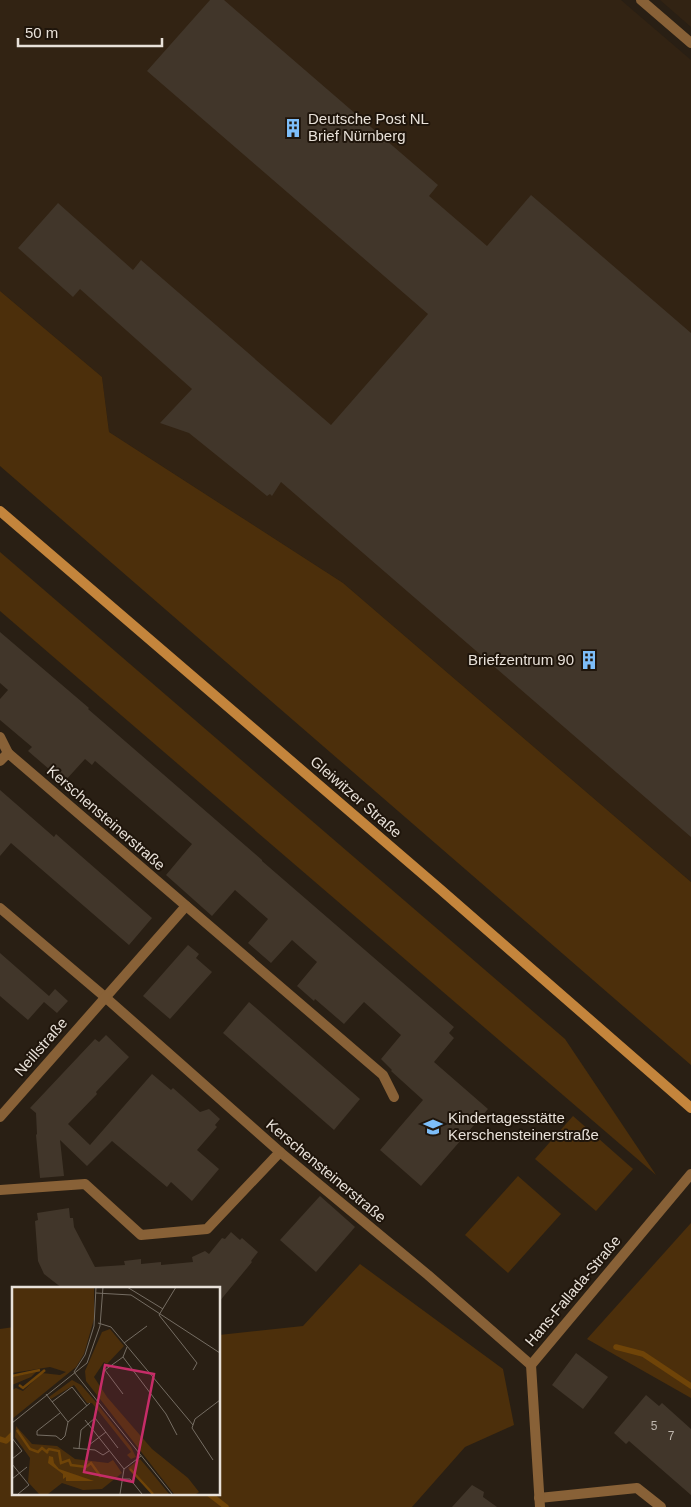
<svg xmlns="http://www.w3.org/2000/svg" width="691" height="1507" viewBox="0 0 691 1507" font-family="Helvetica,sans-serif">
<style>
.built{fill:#322313}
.green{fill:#4c2f0b}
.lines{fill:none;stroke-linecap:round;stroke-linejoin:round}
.stream{stroke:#6f4408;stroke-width:5.5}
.building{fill:#41362a}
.minor{stroke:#886137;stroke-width:10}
.secondary{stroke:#c4853c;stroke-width:10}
.labels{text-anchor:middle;stroke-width:4;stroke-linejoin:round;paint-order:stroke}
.number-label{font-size:12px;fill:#beb6ad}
.poi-label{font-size:15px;fill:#e8e1d9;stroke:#1f150b;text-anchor:start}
.street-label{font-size:15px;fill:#e8e1d9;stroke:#1f150b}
.inset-river{fill:none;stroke:#6f4408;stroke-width:2.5}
.inset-road{fill:none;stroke:#756d63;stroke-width:1}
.view{fill:#c62c68;fill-opacity:0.15;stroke:#c62c68;stroke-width:2.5}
.inset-edge{fill:none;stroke:#e8e1d9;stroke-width:2.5}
</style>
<rect width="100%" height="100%" fill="#291f14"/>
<g class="built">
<path d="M 0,0 L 621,0 L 691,60 L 691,882 L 343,583 L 109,432 L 102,377 L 0,291 Z"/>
<path d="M 660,0 L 691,0 L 691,27 Z"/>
</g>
<g class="green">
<path d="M 0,291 L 102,377 L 109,432 L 343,583 L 691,882 L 691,1065 L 0,466 Z"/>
<path d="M 0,552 L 565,1039 L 656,1175 L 0,611 Z"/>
<path d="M 573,1116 L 633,1169 L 596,1211 L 535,1159 Z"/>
<path d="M 518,1176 L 561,1214 L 508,1273 L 465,1235 Z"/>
<path d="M 691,1223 L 691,1398 L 587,1339 Z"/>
<path d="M 360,1264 L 503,1369 L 514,1425 L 465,1447 L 412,1507 L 0,1507 L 0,1329 L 14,1327 L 14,1493 L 219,1493 L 219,1335 L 303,1326 Z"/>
</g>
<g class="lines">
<g class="stream">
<path d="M 616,1347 L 643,1354 L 691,1386"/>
<path d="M 0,1439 L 6,1441 L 14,1433"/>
<path d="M 208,1493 L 226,1507"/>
</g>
</g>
<g class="building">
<path d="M 210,0 L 224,0 L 438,185 L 429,196 L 487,246 L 531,195 L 691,333 L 691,837 L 281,482 L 272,496 L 270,494 L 267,496 L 189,433 L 160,423 L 192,389 L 80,289 L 73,297 L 18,248 L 58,203 L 133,270 L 141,260 L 331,425 L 428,314 L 147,71 Z"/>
<path d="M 0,632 L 89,708 L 88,709 L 262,860 L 262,861 L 454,1027 L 449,1033 L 454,1038 L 434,1062 L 488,1109 L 421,1186 L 380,1150 L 423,1100 L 391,1071 L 392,1070 L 381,1059 L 401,1035 L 364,1002 L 344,1024 L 315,999 L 314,1001 L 297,986 L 317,962 L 292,940 L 271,963 L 248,943 L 268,919 L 235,890 L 212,916 L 166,875 L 192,844 L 95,761 L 92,765 L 85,759 L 64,782 L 28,751 L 32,747 L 0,720 L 0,699 L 8,690 L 0,683 Z"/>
<path d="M 0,790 L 54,837 L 56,834 L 65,842 L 152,918 L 129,945 L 11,843 L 0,856 Z"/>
<path d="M 188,945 L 199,954 L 196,958 L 212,972 L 170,1019 L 143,996 Z"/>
<path d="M 0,953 L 49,996 L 55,989 L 68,1001 L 57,1013 L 44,1002 L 28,1020 L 0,996 Z"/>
<path d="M 249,1002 L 360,1099 L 334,1130 L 223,1033 Z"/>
<path d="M 106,1035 L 129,1057 L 96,1092 L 97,1094 L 68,1124 L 90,1145 L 152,1074 L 171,1090 L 173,1088 L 200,1112 L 209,1109 L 220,1119 L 215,1125 L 217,1127 L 197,1150 L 219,1169 L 192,1201 L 171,1182 L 167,1187 L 112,1141 L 87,1166 L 60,1140 L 64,1176 L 40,1178 L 36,1135 L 37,1134 L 36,1113 L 30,1108 L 95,1039 L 99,1042 Z"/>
<path d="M 320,1196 L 355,1227 L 316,1272 L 280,1240 Z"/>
<path d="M 69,1208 L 70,1218 L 73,1218 L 74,1227 L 95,1267 L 125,1265 L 124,1261 L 141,1259 L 141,1264 L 161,1262 L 161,1265 L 193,1262 L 192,1257 L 205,1251 L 209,1254 L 222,1238 L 225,1239 L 231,1232 L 240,1240 L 242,1238 L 258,1252 L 251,1261 L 252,1262 L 219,1302 L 219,1288 L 62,1288 L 44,1274 L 38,1261 L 35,1221 L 38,1220 L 37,1213 Z"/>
<path d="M 576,1353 L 608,1377 L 583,1409 L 552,1385 Z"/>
<path d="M 646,1395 L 659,1406 L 662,1403 L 691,1429 L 691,1495 L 629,1441 L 626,1444 L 614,1433 Z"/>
<path d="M 472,1485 L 484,1492 L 483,1497 L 497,1507 L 452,1507 Z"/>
</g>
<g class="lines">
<g class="minor">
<path d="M 641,0 L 691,43"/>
<path d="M 0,737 L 8,753"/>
<path d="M 0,761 L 8,753 L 383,1075 L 394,1097"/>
<path d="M 0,908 L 105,997 L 280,1152 L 428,1275 L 531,1365"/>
<path d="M 0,1117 L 186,906"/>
<path d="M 0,1190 L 85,1184 L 141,1235 L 207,1229 L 280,1152"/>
<path d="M 539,1498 L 637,1488 L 661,1507"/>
<path d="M 540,1507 L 531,1365 L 691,1174"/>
</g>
<path class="secondary" d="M 0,511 L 440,889 L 691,1108"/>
</g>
<defs>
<g id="building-bare" transform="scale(1.5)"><path d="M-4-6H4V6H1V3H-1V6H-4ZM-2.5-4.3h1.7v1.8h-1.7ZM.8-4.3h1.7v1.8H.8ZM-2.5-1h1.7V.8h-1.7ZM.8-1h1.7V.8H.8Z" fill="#7dbef9" stroke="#1f150b" stroke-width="2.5" paint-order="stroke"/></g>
<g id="school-bare" transform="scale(1.5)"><path d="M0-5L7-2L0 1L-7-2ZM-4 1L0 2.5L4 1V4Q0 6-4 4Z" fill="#7dbef9" stroke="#1f150b" stroke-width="2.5" paint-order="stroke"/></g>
</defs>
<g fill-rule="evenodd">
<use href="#building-bare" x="293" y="128"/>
<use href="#building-bare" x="589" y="660"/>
<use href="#school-bare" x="433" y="1127"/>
</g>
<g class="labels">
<g class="number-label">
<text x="654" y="1430">5</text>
<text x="671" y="1440">7</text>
</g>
<g class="poi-label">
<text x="308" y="124">Deutsche Post NL<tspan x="308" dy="17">Brief Nürnberg</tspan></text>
<text x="574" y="665" text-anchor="end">Briefzentrum 90</text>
<text x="448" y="1123">Kindertagesstätte<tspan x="448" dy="17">Kerschensteinerstraße</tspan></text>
</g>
<g class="street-label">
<text transform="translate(356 797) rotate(41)" y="5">Gleiwitzer Straße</text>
<text transform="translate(106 818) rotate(41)" y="5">Kerschensteinerstraße</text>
<text transform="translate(41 1047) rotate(-49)" y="5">Neillstraße</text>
<text transform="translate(326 1171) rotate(40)" y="5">Kerschensteinerstraße</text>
<text transform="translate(573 1291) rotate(-50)" y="5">Hans-Fallada-Straße</text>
</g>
</g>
<g transform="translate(12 1287)">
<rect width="208" height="208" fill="#291f14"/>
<path d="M 0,0 L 82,0 L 82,32 L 72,67 L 64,80 L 0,132 L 0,103 L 4,101 L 11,104 L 30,86 L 48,88 L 54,85 L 38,80 L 0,86 ZM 98,42 L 112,59 L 95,77 L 92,75 L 82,90 L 95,110 L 140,162 L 176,191 L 187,205 L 184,207 L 162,207 L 74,94 L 73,84 L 90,45 ZM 24,85 L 19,90 L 0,98 L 0,90 ZM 60,93 L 69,98 L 83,114 L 119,160 L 124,170 L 119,172 L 115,168 L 119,165 L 80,116 L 75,116 L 62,98 L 39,112 L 37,110 ZM 4,139 L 20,157 L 45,159 L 63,172 L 96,176 L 101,173 L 110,186 L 90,202 L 71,203 L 50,196 L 36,207 L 27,207 L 16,195 L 18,171 L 3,150 ZM 128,172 L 140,186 L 157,207 L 140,207 L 116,181 Z" fill="#4c2f0b"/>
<path d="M 37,169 L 41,170 L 42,176 L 47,182 L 82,194 L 54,194 L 54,190 L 51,192 L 51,187 L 36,176 Z" fill="#6f4408"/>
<path class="inset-river" d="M 0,89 L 28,83M 7,98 L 11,101 L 33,83M 5,143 L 18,162 L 26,165 L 30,161 L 36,166M 34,165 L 37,162 L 47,164 L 49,176 L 57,173 L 59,178 L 74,180 L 79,176 L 89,190M 118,182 L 141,207"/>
<path class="inset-road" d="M 115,0 L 151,22M 164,0 L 147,28 L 185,76 L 181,83M 84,6 L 119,8 L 208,66M 86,36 L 99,40 L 181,138M 112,56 L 135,39M 111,70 L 154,127 L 165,148M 62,85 L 73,68 L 82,39 L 84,0M 62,85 L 160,207M 34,107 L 56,135M 111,107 L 93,83 L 111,70 L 115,60M 40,115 L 60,100 L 75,119M 48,126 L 25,144 L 25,148 L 44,149 L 49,153 L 53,149 L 56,135M 73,133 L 112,182M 56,135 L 78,116M 0,136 L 75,76 L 88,39 L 91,0M 0,151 L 10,164 L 0,172M 61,161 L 83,163 L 91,168 L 97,164M 67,162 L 69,143 L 83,131 L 106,161M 77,162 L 77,158 L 94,145M 201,173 L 180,141 L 183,132 L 208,113M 0,177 L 17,198 L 6,207M 0,192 L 15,180M 111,192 L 118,192 L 130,207M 108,207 L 112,182 L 129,169"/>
<path class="view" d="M 93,78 L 142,87 L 121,195 L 72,185 Z"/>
<rect width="208" height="208" class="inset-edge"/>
</g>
<path d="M18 38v8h144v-8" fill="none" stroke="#e8e1d9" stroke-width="2.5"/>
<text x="25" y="38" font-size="15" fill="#e8e1d9" stroke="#1f150b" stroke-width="4" paint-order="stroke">50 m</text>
</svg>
